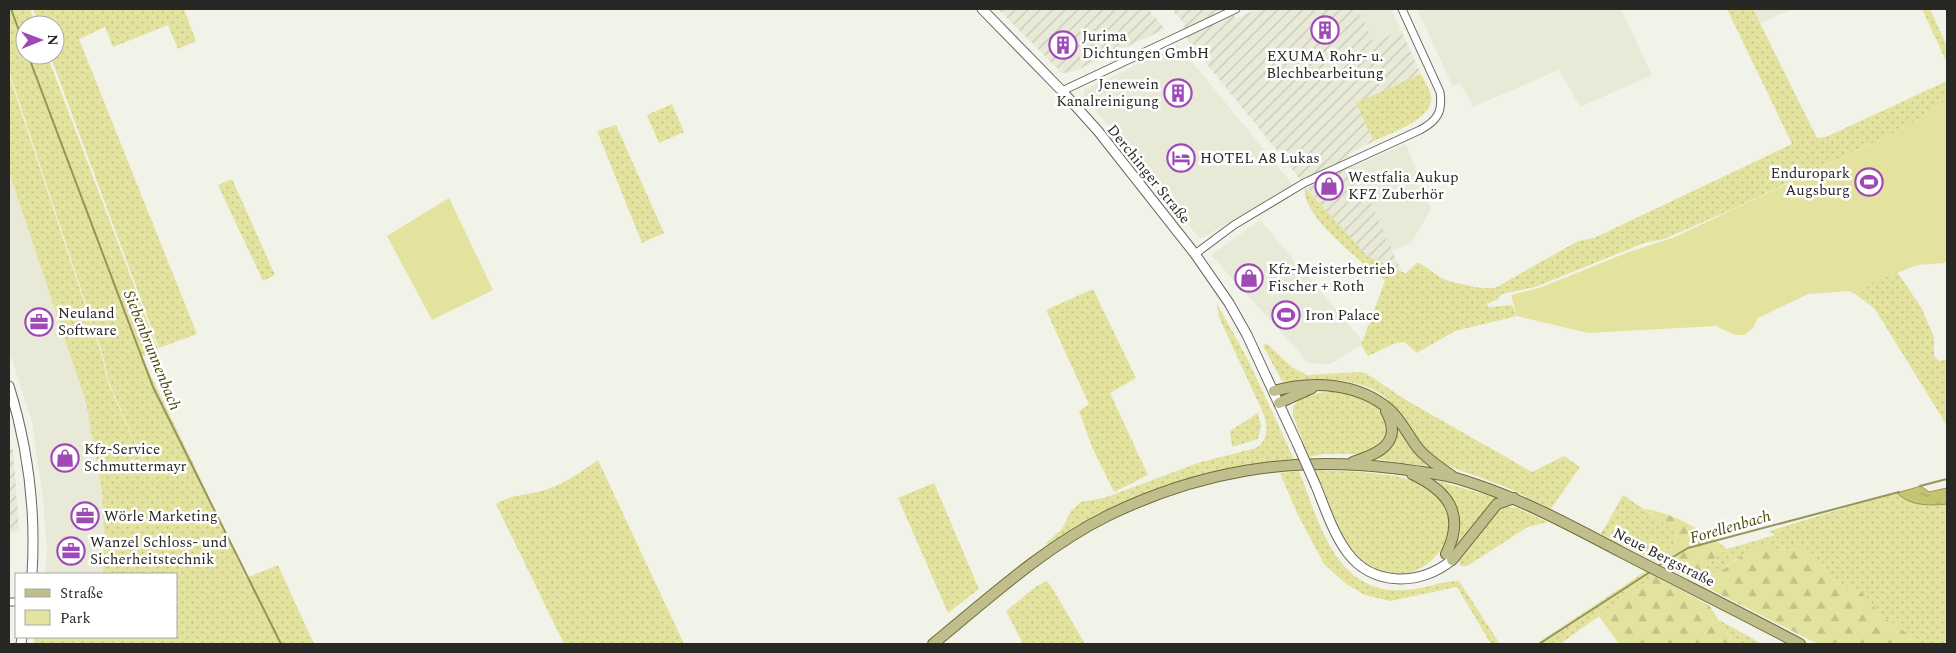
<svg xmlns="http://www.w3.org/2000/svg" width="1956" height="653" viewBox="0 0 1956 653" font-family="Spectral,serif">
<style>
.built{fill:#e9e9d7}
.industrial{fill:url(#industrial-furrows)}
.grass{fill:url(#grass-dots)}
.forest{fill:url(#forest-firs)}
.park{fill:#e3e29e}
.water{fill:url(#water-ripples);stroke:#96955a}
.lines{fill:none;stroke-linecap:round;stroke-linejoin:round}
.stream{stroke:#96955a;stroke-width:2}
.street-casing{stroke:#67675e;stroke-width:9}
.secondary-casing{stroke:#67675e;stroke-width:11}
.primary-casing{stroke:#6e6d35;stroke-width:12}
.street{stroke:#fff;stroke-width:7}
.secondary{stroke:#fff;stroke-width:9}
.primary{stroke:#bfbe8c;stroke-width:10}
.secondary-bridge-casing{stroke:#67675e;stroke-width:11;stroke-linecap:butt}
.secondary-bridge{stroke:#fff;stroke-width:9}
.labels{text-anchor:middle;stroke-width:5;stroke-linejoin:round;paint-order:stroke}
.poi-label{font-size:15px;fill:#272723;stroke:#fff;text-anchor:start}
.street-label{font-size:15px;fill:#272723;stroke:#fff}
.water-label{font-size:16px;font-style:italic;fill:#4d4b08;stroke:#fff}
</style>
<defs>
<pattern id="industrial-furrows" width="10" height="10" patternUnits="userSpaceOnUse" patternTransform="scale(1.25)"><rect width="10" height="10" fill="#e9e9d7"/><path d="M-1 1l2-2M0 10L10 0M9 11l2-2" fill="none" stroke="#c8c8b8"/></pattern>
<pattern id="grass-dots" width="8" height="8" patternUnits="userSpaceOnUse" patternTransform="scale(1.25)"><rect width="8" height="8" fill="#e3e29e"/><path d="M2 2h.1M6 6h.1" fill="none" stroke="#c3c288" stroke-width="1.8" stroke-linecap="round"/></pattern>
<pattern id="forest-firs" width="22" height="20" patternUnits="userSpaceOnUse" patternTransform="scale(1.25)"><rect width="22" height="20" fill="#e3e29e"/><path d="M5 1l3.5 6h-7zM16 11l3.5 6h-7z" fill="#c3c288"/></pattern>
<pattern id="water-ripples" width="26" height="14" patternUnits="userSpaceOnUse" patternTransform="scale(1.25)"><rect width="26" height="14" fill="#c6c471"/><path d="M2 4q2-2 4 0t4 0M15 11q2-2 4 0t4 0" fill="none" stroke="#aaa862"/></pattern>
</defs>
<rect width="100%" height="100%" fill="#f2f3e8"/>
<g class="built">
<path d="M 1358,9 L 1391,9 L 1401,30 L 1374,43 Z"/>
<path d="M 1417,9 L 1621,9 L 1652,75 L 1580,107 L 1559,70 L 1473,107 L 1461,83 L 1453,87 Z"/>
<path d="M 1753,9 L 1792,9 L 1760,23 Z"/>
<path d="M 1178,45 L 1294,186 L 1200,239 L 1084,96 L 1084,90 Z"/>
<path d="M 1406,144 L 1431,209 L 1411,243 L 1392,251 L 1354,166 Z"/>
<path d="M 9,172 L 86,402 L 102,493 L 104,533 L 103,574 L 45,574 L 47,550 L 43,498 L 32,422 L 9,350 Z"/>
<path d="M 1260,220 L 1362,340 L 1361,345 L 1331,364 L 1309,363 L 1211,255 Z"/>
</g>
<g class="industrial">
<path d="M 998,9 L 1148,9 L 1165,29 L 1073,72 L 1062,73 Z"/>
<path d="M 1172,9 L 1230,9 L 1236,19 L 1257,9 L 1358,9 L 1374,43 L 1401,30 L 1421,74 L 1357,103 L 1374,141 L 1349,154 L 1402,272 L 1367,256 L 1344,233 L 1188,41 L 1183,22 Z"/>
<path d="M 13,449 L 19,530 L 9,533 L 9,450 Z"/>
</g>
<g class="grass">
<path d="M 9,9 L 30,9 L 36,25 L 25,25 L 25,55 L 47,55 L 158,349 L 142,357 L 195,467 L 246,578 L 278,565 L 314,644 L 34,644 L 34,637 L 176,637 L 176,574 L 103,574 L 104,533 L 102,493 L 86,402 L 9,172 L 9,75 L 102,356 L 108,383 L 168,516 L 109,383 L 103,356 L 9,71 Z"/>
<path d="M 33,9 L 184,9 L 196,41 L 178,49 L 168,25 L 113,47 L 105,27 L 79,39 L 197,334 L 159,348 L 50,55 L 55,55 L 55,25 L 39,25 Z"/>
<path d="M 1727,9 L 1753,9 L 1817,138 L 1826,137 L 1947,81 L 1947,100 L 1907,127 L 1724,213 L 1664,239 L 1644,243 L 1535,287 L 1502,294 L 1496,300 L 1487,304 L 1488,307 L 1512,305 L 1517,316 L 1455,331 L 1417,353 L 1404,342 L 1396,343 L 1368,356 L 1361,345 L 1385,281 C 1365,264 1299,215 1305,187 L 1367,256 L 1402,272 L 1406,273 L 1417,263 L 1420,263 L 1441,278 L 1452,282 L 1481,288 L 1495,288 L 1578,241 L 1594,238 L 1792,144 Z"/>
<path d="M 1922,9 L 1930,9 L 1947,46 L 1947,63 Z"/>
<path d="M 1421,74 C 1424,80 1429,88 1431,95 C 1436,118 1391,133 1374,141 L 1356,103 Z"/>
<path d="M 672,104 L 684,132 L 659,143 L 647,115 Z"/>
<path d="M 616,125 L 664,233 L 642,243 L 597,131 Z"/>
<path d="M 232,179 L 275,275 L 263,281 L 218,185 Z"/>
<path d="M 1897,272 L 1921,307 L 1934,337 L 1934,356 L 1939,361 L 1947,359 L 1947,426 L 1875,309 L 1851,291 Z"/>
<path d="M 1093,289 L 1136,378 L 1110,393 L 1148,475 L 1114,492 L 1092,447 L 1079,411 L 1089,404 L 1046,310 Z"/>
<path d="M 1217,304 L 1248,360 L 1294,459 C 1199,469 1129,494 1049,546 L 1046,543 L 1062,529 L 1071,511 L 1081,502 L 1104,498 L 1198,463 L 1256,448 C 1268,440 1268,428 1264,415 L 1219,317 Z"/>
<path d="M 1266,343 L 1292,367 L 1307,375 L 1360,372 L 1367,374 L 1406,400 L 1532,472 L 1564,456 L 1580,467 L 1551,509 L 1506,487 L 1438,462 L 1423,448 L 1388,401 L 1389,400 C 1358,375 1324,379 1287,382 L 1282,381 L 1263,346 Z"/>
<path d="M 1331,391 C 1361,392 1396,407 1384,443 L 1364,454 L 1323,454 L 1309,457 L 1293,416 L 1293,406 L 1305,396 Z"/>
<path d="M 1258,413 L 1261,426 L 1258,439 L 1232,447 L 1230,431 Z"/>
<path d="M 1395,422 L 1434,468 L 1378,459 C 1392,449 1397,440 1395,422 Z"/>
<path d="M 598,460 L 684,644 L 564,644 L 496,504 C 511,494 531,495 548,489 C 566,483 582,471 598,460 Z"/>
<path d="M 1315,470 C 1342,471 1406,472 1427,487 C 1484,525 1417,607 1362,560 C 1339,541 1327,497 1315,470 Z"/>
<path d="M 1299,471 C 1319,522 1336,596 1406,590 C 1424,589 1441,581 1459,581 L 1500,644 L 1491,644 L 1457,587 L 1390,601 L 1365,595 L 1346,584 L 1324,564 L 1297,513 L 1280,473 Z"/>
<path d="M 1438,481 L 1501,499 L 1454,551 C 1462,516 1461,509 1438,481 Z"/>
<path d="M 934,483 L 979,589 L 948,613 L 898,498 Z"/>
<path d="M 1897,492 C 1910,505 1930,506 1947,504 L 1947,644 L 1915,644 L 1908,634 L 1883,617 L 1862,593 L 1845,587 L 1828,575 L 1820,558 L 1778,551 L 1737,558 L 1716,575 L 1707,568 L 1706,564 L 1727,549 L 1775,535 L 1769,531 Z"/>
<path d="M 1623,495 L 1677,532 C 1676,546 1672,550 1660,556 L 1604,529 Z"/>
<path d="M 1505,507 L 1517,508 L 1548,522 L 1528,527 L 1467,566 L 1460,566 L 1459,559 L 1494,514 Z"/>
<path d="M 1646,571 L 1655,576 L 1560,644 L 1536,644 Z"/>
<path d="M 1047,581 L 1051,586 L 1085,644 L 1023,644 L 1006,611 L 1035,587 Z"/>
<path d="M 1719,620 L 1762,644 L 1734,644 Z"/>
</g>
<g class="forest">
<path d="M 1644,509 C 1669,511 1707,532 1727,549 L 1706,564 L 1707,568 L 1716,575 L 1754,546 L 1774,547 L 1778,551 L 1797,547 L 1820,558 L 1828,575 L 1845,587 L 1862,593 L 1883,617 L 1908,634 L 1915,644 L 1818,644 L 1601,534 L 1604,529 L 1660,555 C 1672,550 1676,546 1677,532 Z"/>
<path d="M 1655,576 L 1709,605 L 1734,644 L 1619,644 L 1598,615 Z"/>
</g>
<g class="park">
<path d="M 1947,100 L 1947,261 L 1944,263 L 1917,265 L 1851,291 L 1808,294 L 1758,318 L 1753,328 L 1745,335 L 1735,335 L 1716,326 L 1588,333 L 1517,316 L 1511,295 L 1542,287 L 1626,253 L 1675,237 L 1907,127 Z"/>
<path d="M 449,198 L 493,290 L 432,320 L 387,236 Z"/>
</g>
<path class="water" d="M 1921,486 L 1929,492 L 1947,488 L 1947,504 C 1930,506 1910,506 1897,493 Z"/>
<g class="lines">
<g class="stream">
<path d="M 11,9 L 25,47"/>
<path d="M 28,55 L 153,387 L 281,644"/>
<path d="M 1920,486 L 1947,479"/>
<path d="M 1658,566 L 1688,548 L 1899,492"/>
<path d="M 1539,644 L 1650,572"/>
</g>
<g class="street-casing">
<g id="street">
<path d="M 1062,91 L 1236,9"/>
<path d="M 1195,254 L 1234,225 L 1304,183 L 1420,130 C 1437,121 1443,112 1440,92 L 1402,9"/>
<path d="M 9,602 L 16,602"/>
</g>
</g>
<g class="secondary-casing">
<g id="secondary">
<path d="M 982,9 L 1062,91 L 1098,131 L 1195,254 L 1229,303 L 1247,335 L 1297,443"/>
<path d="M 9,386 C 28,447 36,511 32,574"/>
<path d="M 1316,486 C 1325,508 1333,533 1347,552 C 1372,587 1421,586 1452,560"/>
<path d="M 21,644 L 22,637"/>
</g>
</g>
<g class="primary-casing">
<g id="primary">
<path d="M 1274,391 C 1313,380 1359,383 1390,410 C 1401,420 1408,435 1417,447 C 1426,459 1440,467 1452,476"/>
<path d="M 1279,403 L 1312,388"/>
<path d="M 1353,462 C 1378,454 1404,443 1386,411"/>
<path d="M 1412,474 C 1448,491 1466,514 1446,554"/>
<path d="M 1452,560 L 1497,504 L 1514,498"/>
<path d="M 933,644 C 988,599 1043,548 1107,516 C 1199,471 1291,456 1392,468 C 1414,471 1438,473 1459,479 C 1516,496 1568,524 1621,552 C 1681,583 1741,613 1800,644"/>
</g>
</g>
<use href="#street" class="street"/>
<use href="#secondary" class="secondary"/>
<use href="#primary" class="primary"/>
<g class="secondary-bridge-casing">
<path id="secondary-bridge" d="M 1297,443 L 1316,486"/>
</g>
<use href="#secondary-bridge" class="secondary-bridge"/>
</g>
<defs>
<g id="building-ring" transform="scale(1.4375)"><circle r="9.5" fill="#fff" stroke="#9f49b6" stroke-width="1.5"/><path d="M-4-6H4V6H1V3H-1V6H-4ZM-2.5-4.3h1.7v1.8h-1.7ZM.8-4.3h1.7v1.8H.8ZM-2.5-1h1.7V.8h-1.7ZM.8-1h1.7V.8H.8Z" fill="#9f49b6"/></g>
<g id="hotel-ring" transform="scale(1.4375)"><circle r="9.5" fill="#fff" stroke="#9f49b6" stroke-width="1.5"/><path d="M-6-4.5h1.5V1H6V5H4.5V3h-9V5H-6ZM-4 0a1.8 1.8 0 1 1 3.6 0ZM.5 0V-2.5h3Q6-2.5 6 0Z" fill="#9f49b6"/></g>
<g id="stadium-ring" transform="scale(1.4375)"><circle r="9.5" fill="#fff" stroke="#9f49b6" stroke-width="1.5"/><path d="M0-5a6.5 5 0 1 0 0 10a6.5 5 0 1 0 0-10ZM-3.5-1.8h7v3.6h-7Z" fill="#9f49b6"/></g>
<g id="shop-ring" transform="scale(1.4375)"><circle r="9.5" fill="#fff" stroke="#9f49b6" stroke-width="1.5"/><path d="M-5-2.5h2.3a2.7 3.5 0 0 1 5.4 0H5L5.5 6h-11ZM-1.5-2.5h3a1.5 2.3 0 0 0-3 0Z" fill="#9f49b6"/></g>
<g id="office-ring" transform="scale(1.4375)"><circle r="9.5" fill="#fff" stroke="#9f49b6" stroke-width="1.5"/><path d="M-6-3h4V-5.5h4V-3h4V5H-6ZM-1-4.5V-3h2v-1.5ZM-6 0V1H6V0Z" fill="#9f49b6"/></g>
</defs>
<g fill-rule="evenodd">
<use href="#building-ring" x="1325" y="30"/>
<use href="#building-ring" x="1063" y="45"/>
<use href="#building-ring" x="1178" y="93"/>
<use href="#hotel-ring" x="1181" y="158"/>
<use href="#stadium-ring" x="1869" y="182"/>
<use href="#shop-ring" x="1329" y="186"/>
<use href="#shop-ring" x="1249" y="278"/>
<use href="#stadium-ring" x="1286" y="315"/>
<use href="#office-ring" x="39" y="322"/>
<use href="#shop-ring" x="65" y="458"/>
<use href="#office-ring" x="85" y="516"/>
<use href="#office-ring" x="71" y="551"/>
</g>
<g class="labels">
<g class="poi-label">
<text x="1082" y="41">Jurima<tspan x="1082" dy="17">Dichtungen GmbH</tspan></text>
<text x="1325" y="61" text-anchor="middle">EXUMA Rohr- u.<tspan x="1325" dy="17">Blechbearbeitung</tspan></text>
<text x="1159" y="89" text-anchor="end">Jenewein<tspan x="1159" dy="17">Kanalreinigung</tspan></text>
<text x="1200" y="163">HOTEL A8 Lukas</text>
<text x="1850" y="178" text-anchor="end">Enduropark<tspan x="1850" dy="17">Augsburg</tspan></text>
<text x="1348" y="182">Westfalia Aukup<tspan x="1348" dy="17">KFZ Zuberhör</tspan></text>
<text x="1268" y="274">Kfz-Meisterbetrieb<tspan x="1268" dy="17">Fischer + Roth</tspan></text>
<text x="58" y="318">Neuland<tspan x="58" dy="17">Software</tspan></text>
<text x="1305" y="320">Iron Palace</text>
<text x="84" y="454">Kfz-Service<tspan x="84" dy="17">Schmuttermayr</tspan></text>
<text x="104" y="521">Wörle Marketing</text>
<text x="90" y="547">Wanzel Schloss- und<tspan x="90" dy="17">Sicherheitstechnik</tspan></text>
</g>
<g class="street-label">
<text transform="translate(1149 174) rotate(51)" y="5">Derchinger Straße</text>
<text transform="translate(1664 557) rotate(27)" y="5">Neue Bergstraße</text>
</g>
<g class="water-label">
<text transform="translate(153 350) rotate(68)" y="6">Siebenbrunnenbach</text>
<text transform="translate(1730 526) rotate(-16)" y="6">Forellenbach</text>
</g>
</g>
<rect width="1956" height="653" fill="none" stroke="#272723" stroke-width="20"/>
<rect x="15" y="573" width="162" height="65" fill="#ffffff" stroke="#a9a9a7"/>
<rect x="25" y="589" width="25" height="8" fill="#bfbe8c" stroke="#a9a9a7"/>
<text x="60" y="598" font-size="15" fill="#272723">Straße</text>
<rect x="25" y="610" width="25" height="15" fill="#e3e29e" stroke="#a9a9a7"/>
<text x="60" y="623" font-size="15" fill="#272723">Park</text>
<g transform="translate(40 40) rotate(89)"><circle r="24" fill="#ffffff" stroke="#a9a9a7"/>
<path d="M0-4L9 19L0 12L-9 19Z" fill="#9f49b6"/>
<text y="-8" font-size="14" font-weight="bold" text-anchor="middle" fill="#272723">N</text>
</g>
</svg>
